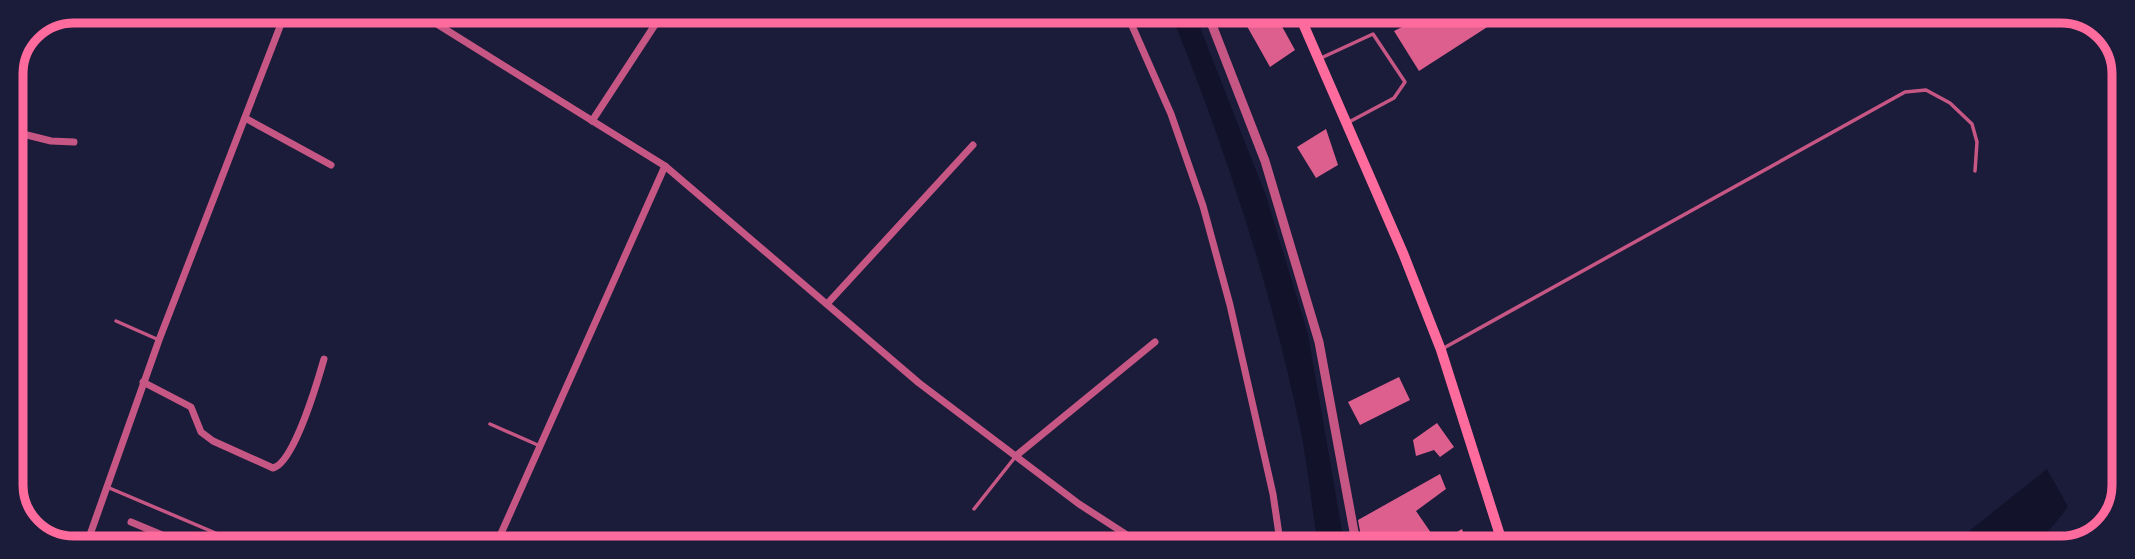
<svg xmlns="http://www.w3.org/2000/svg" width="2135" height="559" viewBox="0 0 2135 559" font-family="'Alegreya Sans',sans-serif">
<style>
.water{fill:#12122b}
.building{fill:#dd5f8e}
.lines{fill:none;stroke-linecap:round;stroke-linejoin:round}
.service{stroke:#c65784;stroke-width:3.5}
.minor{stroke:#c65784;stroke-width:7}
.tertiary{stroke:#c65784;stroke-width:9}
.trunk{stroke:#ff6b9d;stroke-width:10}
.rim{fill:none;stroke:#ff6b9d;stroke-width:9}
</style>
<rect width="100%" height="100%" fill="#1b1b3a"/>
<g class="water">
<path d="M 1170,12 L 1194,12 L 1266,196 L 1308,334 L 1345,548 L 1318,548 C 1312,508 1308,467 1300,427 C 1270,285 1225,146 1170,12 Z"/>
<path d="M 2047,469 L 2068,507 L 2035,548 L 1948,548 Z"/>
</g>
<g class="building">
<path d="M 1239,12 L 1274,12 L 1295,50 L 1270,67 Z"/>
<path d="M 1410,12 L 1486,12 L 1492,24 L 1419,71 L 1394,31 L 1416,20 Z"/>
<path d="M 1326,129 L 1338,165 L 1316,178 L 1297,147 Z"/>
<path d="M 1399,377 L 1410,400 L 1360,425 L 1348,402 Z"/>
<path d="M 1437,423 L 1454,447 L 1440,457 L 1434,450 L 1416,456 L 1413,440 Z"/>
<path d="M 1440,474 L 1446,489 L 1416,511 L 1438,543 L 1462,529 L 1469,548 L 1363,548 L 1358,520 Z"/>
</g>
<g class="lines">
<g class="service">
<path d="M 1321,58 L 1373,34 L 1405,82 L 1394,98 L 1349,122"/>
<path d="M 116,321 L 159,340"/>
<path d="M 1442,349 L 1905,92 L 1926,90 L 1950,103 L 1972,124 L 1977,142 L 1975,171"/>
<path d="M 490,424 L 540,446"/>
<path d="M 107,487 L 232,540"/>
<path d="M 974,509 L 1016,456"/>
</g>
<g class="minor">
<path d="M 416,11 L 665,166 L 919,383 L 1079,504 L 1147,548"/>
<path d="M 1126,12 L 1171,114 L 1203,206 L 1230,305 L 1273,494 L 1281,548"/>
<path d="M 245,118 L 331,165"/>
<path d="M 592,121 L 664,11"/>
<path d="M 11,131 L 51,141 L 74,142"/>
<path d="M 827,304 L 973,145"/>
<path d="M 143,382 L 191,407 L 201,432 L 213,441 L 273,468 C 294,463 318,380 324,359"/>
<path d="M 1017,455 L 1155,342"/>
<path d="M 131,522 L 191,547"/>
<path d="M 86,546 L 159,340 L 286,11"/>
<path d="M 495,547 L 665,166"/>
<path d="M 2051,548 L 2075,533 L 2107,524"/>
</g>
<path class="tertiary" d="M 1207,12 L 1265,161 L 1319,342 L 1357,548"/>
<path class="trunk" d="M 1298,12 L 1403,253 L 1441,350 L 1504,548"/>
</g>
<path d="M0 0H2135V559H0ZM74 23H2061A51 51 0 0 1 2112 74V485A51 51 0 0 1 2061 536H74A51 51 0 0 1 23 485V74A51 51 0 0 1 74 23Z" fill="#1b1b3a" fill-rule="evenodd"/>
<path class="rim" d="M74 23H2061A51 51 0 0 1 2112 74V485A51 51 0 0 1 2061 536H74A51 51 0 0 1 23 485V74A51 51 0 0 1 74 23Z"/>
</svg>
